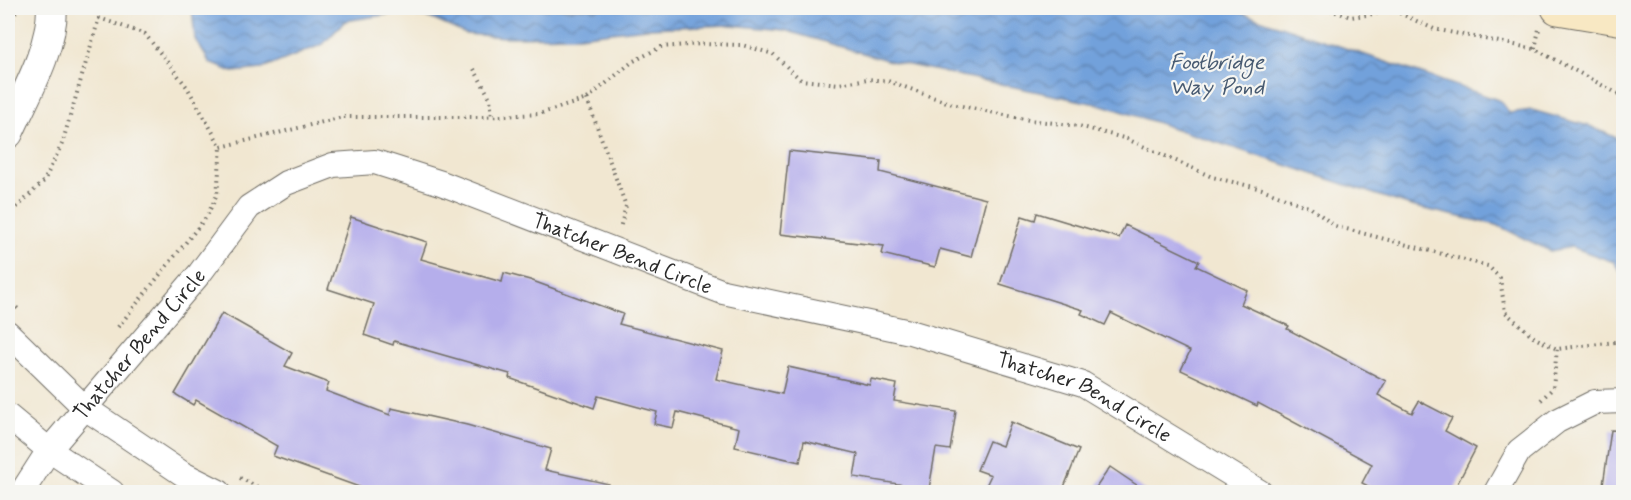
<svg xmlns="http://www.w3.org/2000/svg" width="1631" height="500" viewBox="0 0 1631 500" font-family="Mynerve,sans-serif">
<style>
.water{fill:url(#water-waves);stroke:#4e6683;stroke-width:1.5}
.building{fill:#b5aeeb}
.lines{fill:none;stroke-linecap:round;stroke-linejoin:round}
.minor-casing{stroke:#706d65;stroke-width:26}
.tertiary-casing{stroke:#706d65;stroke-width:32}
.secondary-casing{stroke:#706d65;stroke-width:35}
.path{stroke:#706d65;stroke-width:4;stroke-dasharray:1.5 4.5;stroke-linecap:butt}
.minor{stroke:#fff;stroke-width:24}
.tertiary{stroke:#fff;stroke-width:30}
.secondary{stroke:#f8e8c3;stroke-width:33}
.labels{text-anchor:middle;stroke-width:4.5;stroke-linejoin:round;paint-order:stroke}
.street-label{font-size:21px;fill:#2b2b2b;stroke:#f6f6f2}
.water-label{font-size:22px;font-style:italic;fill:#475a71;stroke:#f6f6f2}
</style>
<defs>
<pattern id="water-waves" width="16" height="10" patternUnits="userSpaceOnUse" patternTransform="scale(1.5)"><rect width="16" height="10" fill="#72a1db"/><path d="M0 5q4-4 8 0t8 0" fill="none" stroke="#5e83b2"/></pattern>
</defs>
<rect width="100%" height="100%" fill="#f6f6f2"/>
<filter id="ink" filterUnits="userSpaceOnUse"><feTurbulence type="fractalNoise" baseFrequency=".0167" numOctaves="2"/><feDisplacementMap in="SourceGraphic" scale="12" xChannelSelector="R" yChannelSelector="G"/><feConvolveMatrix kernelMatrix="1 2 1 2 8 2 1 2 1" color-interpolation-filters="sRGB"/></filter>
<filter id="wash" filterUnits="userSpaceOnUse"><feTurbulence type="fractalNoise" baseFrequency=".008" numOctaves="4" result="noise"/><feDisplacementMap in="SourceGraphic" scale="24" xChannelSelector="R" yChannelSelector="G"/><feGaussianBlur stdDeviation="1.35" result="paint"/><feColorMatrix in="noise" values="0 0 0 0 0 0 0 0 0 0 0 0 0 0 0 0 0 1.4 0 .05"/><feComposite in="paint" operator="in"/></filter>
<g filter="url(#wash)">
<rect width="100%" height="100%" fill="#f1e7d1"/>
<path class="water" d="M 192,8 L 1227,8 L 1501,101 L 1509,113 L 1532,110 L 1592,127 L 1623,141 L 1623,276 L 1614,262 L 1572,247 L 1550,251 L 1497,225 L 1411,206 L 1106,106 L 890,61 L 784,30 L 731,25 L 646,28 L 578,36 L 505,37 L 466,34 L 430,18 L 396,13 L 345,21 L 323,44 L 262,69 L 233,72 L 210,63 L 195,39 Z"/>
<g id="blocks">
<g class="building">
<path d="M 789,151 L 881,161 L 880,172 L 986,199 L 971,257 L 940,249 L 935,267 L 882,254 L 884,246 L 780,234 Z"/>
<path d="M 1037,213 L 1119,238 L 1125,225 L 1199,261 L 1196,266 L 1247,290 L 1241,304 L 1289,326 L 1287,329 L 1386,381 L 1378,395 L 1412,413 L 1419,401 L 1452,418 L 1445,431 L 1476,448 L 1453,492 L 1380,492 L 1362,483 L 1372,464 L 1258,403 L 1257,406 L 1181,370 L 1190,351 L 1111,313 L 1105,325 L 1081,314 L 1083,310 L 1000,284 L 1022,216 L 1035,220 Z"/>
<path d="M 351,217 L 427,242 L 421,259 L 502,282 L 504,273 L 530,280 L 623,314 L 619,324 L 723,351 L 716,379 L 782,394 L 788,367 L 870,385 L 871,379 L 897,384 L 894,401 L 956,411 L 950,450 L 936,448 L 929,489 L 854,477 L 858,454 L 804,441 L 800,462 L 735,447 L 739,428 L 677,412 L 673,428 L 654,424 L 657,412 L 598,396 L 594,408 L 509,378 L 510,374 L 394,341 L 393,345 L 364,335 L 374,304 L 328,289 Z"/>
<path d="M 222,313 L 292,353 L 285,366 L 329,383 L 326,391 L 390,415 L 391,408 L 467,425 L 551,449 L 545,470 L 609,484 L 608,492 L 373,492 L 273,456 L 277,446 L 196,400 L 193,405 L 175,394 Z"/>
<path d="M 1011,422 L 1079,450 L 1062,492 L 983,492 L 991,475 L 977,470 L 989,441 L 1002,446 Z"/>
<path d="M 1611,430 L 1623,431 L 1623,492 L 1602,492 Z"/>
<path d="M 1110,467 L 1147,492 L 1093,492 Z"/>
</g>
</g>
</g>
<g filter="url(#ink)">
<use href="#blocks" fill-opacity="0" stroke="#706d65" stroke-width="1.5"/>
<g class="lines">
<g class="minor-casing">
<g id="minor">
<path d="M 8,333 L 85,408 L 183,474 L 219,492"/>
<path d="M 8,416 L 49,450 L 112,492"/>
<path id="s1" d="M 22,492 L 49,450 L 200,273 L 249,207 L 286,183 L 333,165 L 375,162 L 441,183 L 723,292 L 910,332 L 1083,384 L 1260,492"/>
<path d="M 1496,492 L 1519,451 L 1557,421 L 1595,402 L 1624,401"/>
</g>
</g>
<g class="tertiary-casing">
<path id="tertiary" d="M 8,133 C 25,95 52,50 52,8"/>
</g>
<g class="secondary-casing">
<path id="secondary" d="M 1558,8 L 1624,19"/>
</g>
<g class="path">
<path d="M 106,8 L 99,18 L 145,34 L 187,87 L 221,147 L 343,117 L 482,117 L 539,114 L 587,99 L 632,62 L 661,47 L 702,44 L 742,45 L 773,54 L 801,80 L 839,84 L 867,79 L 888,81 L 952,104 L 1029,120 L 1079,126 L 1127,139 L 1212,177 L 1262,189 L 1311,208 L 1335,226 L 1488,266 L 1500,278 L 1505,312 L 1535,338 L 1557,349 L 1615,342 L 1624,345"/>
<path d="M 1324,8 L 1351,17 L 1395,11 L 1434,29 L 1535,49 L 1624,97"/>
<path d="M 8,30 L 18,8"/>
<path d="M 1535,49 L 1539,29"/>
<path d="M 474,69 L 490,98 L 492,117"/>
<path d="M 587,99 L 626,206 L 620,228"/>
<path d="M 8,216 L 44,181 L 62,144 L 99,18"/>
<path d="M 8,299 L 20,311"/>
<path d="M 118,327 L 207,216 L 217,195 L 221,147"/>
<path d="M 1541,400 L 1553,388 L 1557,349"/>
<path d="M 240,478 L 268,492"/>
</g>
<use href="#minor" class="minor"/>
<use href="#tertiary" class="tertiary"/>
<use href="#secondary" class="secondary"/>
</g>
</g>
<g class="labels">
<g class="street-label">
<text dy="7" stroke="none"><textPath href="#s1" startOffset="765">Thatcher Bend Circle</textPath></text>
<text dy="7" stroke="none"><textPath href="#s1" startOffset="189">Thatcher Bend Circle</textPath></text>
<text dy="7" stroke="none"><textPath href="#s1" startOffset="1251">Thatcher Bend Circle</textPath></text>
</g>
<g class="water-label">
<text x="1217" y="69">Footbridge<tspan x="1217" dy="25">Way Pond</tspan></text>
</g>
</g>
<rect width="1631" height="500" fill="none" stroke="#f6f6f2" stroke-width="30"/>
</svg>
